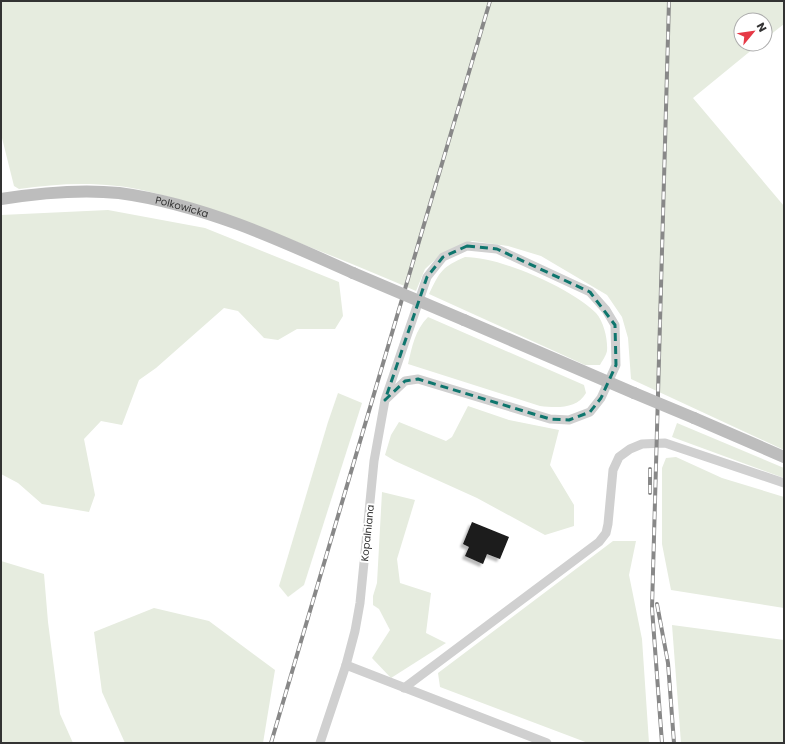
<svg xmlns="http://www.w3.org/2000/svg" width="785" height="744" viewBox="0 0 785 744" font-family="Poppins,sans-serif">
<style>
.green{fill:#e6ecdf}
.building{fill:#1a1a1a;filter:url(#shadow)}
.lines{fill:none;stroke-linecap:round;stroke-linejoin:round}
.minor{stroke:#d0d0d0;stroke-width:9}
.secondary{stroke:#bdbdbd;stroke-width:12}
.rail-casing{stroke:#888;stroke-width:4}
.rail{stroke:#fff;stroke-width:2.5;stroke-dasharray:8;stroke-linecap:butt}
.secondary-bridge{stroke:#bdbdbd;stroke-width:12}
.marked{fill:none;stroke:#0f766e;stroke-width:3;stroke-dasharray:8 5;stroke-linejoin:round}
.labels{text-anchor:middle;stroke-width:4;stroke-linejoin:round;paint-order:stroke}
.street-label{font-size:10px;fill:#333;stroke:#fff}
</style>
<defs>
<filter id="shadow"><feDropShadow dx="-3" dy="3" stdDeviation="1" flood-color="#0004"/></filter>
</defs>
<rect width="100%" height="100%" fill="#fff"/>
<g class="green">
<path d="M 1,1 L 784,1 L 784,24 L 765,39 L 765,20 L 741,20 L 741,44 L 759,44 L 693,98 L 784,206 L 784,450 L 631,379 L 628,338 L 622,317 L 607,295 L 541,256 L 508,246 L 472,241 L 438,257 L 425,269 L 416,291 C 358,266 299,242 238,220 C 208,210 177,198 146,191 C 105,181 60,183 19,189 L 14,186 L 1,134 Z"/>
<path d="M 108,210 L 205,228 L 339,282 L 343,316 L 335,329 L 297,329 L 278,340 L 264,338 L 238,311 L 224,308 L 156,368 L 139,380 L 122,425 L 101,421 L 84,439 L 95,495 L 89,512 L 42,504 L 18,483 L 1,474 L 1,215 Z"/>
<path d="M 465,257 C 501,257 571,288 596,313 C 604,322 608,340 607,351 C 606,356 602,361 600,365 L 585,365 L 429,294 C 440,271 442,267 465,257 Z"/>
<path d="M 428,317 L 584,385 L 586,393 C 577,409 557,408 540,406 L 408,364 C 412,347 415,330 428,317 Z"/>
<path d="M 338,393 L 362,403 L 304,585 L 288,597 L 279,586 L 328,422 Z"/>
<path d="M 468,406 L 509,420 L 559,430 L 550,465 L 574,505 L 574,526 L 545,535 L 477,498 L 395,461 L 385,455 L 391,435 L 399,422 L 446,441 L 452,437 Z"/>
<path d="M 677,423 L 784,468 L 784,478 L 672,437 Z"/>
<path d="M 676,457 L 722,478 L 784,497 L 784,608 L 671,590 L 662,544 L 662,468 L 666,458 Z"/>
<path d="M 382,492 L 415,500 L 397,559 L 400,583 L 431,593 L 426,633 L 446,643 L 391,678 L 372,658 L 390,630 L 379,609 L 373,605 L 373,596 L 377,583 Z"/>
<path d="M 613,541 L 636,541 L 629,575 L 642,639 L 649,743 L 588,743 L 440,687 L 438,673 Z"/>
<path d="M 1,561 L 44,574 L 48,622 L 60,714 L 73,743 L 1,743 Z"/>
<path d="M 154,608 L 209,621 L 275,670 L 263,743 L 125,743 L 102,692 L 94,632 Z"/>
<path d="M 672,625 L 784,640 L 784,740 L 783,743 L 681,743 Z"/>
</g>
<path class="building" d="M 472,522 L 509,537 L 500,559 L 487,554 L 483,564 L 465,556 L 469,547 L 463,544 Z"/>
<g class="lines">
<g class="minor">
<path d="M 346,665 L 547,743"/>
<path d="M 404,688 L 599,542 L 606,533 L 608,524 L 613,470 L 619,457 L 630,449 L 642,444 L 665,443 L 784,483"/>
<path d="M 320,743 L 346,665 L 355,631 L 360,603 L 374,461 L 385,400 L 427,277 L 443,257 L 467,246 L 497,249 L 590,292 L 606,310 L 615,325 L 616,365 L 601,398 L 590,412 L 569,420 L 550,419 L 418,379 L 405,381 L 385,400"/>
</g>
<g class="secondary">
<path id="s1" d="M 1,199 C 39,193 80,189 119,193 C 201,204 278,239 353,273"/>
<path d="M 464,320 L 634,393"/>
<path d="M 694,418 L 784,457"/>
</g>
<g class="rail-casing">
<g id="rail">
<path d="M 650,493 L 650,469"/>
<path d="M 657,604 L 668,663 L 674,743"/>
<path d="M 271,743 L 490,1"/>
<path d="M 662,743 L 652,608 L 669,1"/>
</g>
</g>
<use href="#rail" class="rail"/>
<g class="secondary-bridge">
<path d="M 353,273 L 464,320"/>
<path d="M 634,393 L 694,418"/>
</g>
</g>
<path class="marked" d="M 467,246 L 497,249 L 590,292 L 615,325 L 616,365 L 601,398 L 590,412 L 569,420 L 550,419 L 418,379 L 405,381 L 385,400 L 427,277 L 443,257 Z"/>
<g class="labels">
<g class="street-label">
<text dy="4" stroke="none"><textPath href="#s1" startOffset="183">Polkowicka</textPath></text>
<text transform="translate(367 533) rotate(-84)" y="4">Kopalniana</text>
</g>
</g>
<rect width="785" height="744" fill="none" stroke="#333333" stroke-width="4"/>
<g transform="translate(753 32) rotate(61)"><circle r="19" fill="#ffffff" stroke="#adadad"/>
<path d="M0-3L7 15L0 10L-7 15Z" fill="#e63946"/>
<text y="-6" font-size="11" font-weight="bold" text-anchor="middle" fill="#333333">N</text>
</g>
</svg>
